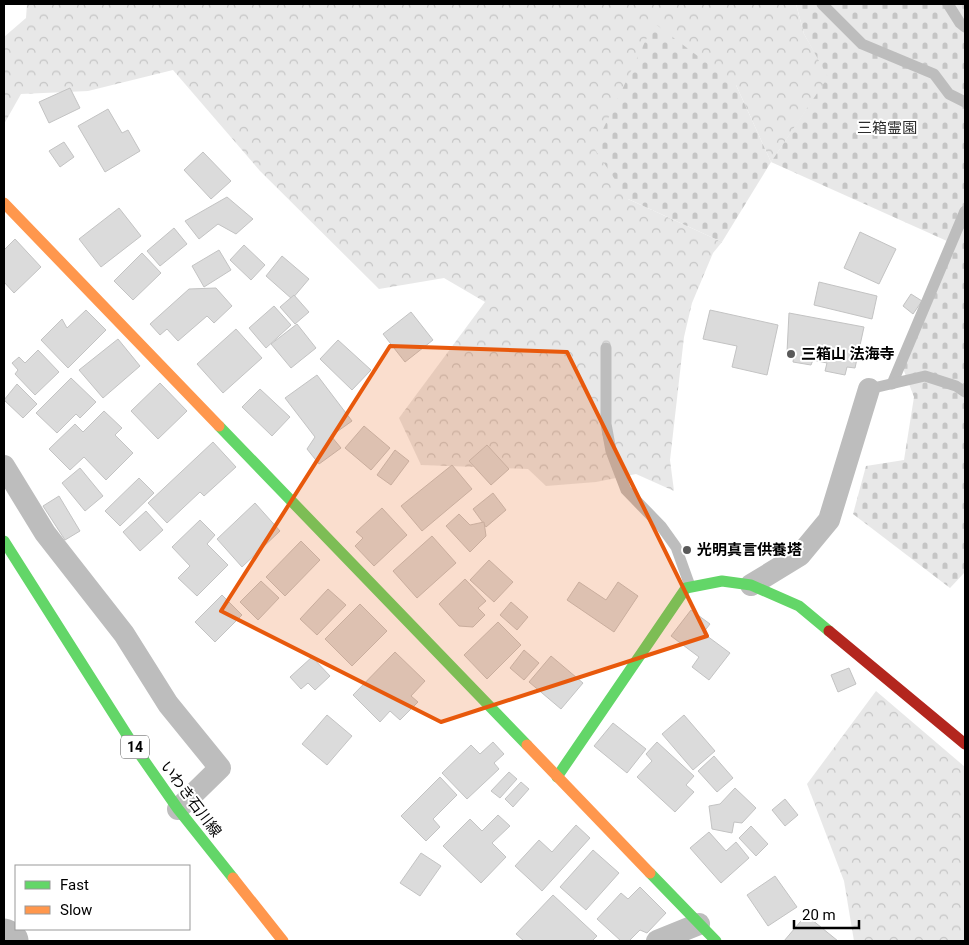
<svg xmlns="http://www.w3.org/2000/svg" width="969" height="945" viewBox="0 0 969 945" font-family="Roboto,'Noto Sans JP',sans-serif">
<style>
.forest{fill:url(#forest-crowns)}
.cemetery{fill:url(#cemetery-stones)}
.lines{fill:none;stroke-linecap:round;stroke-linejoin:round}
.river{stroke:#bababa;stroke-width:39}
.building{fill:#dbdbdb;stroke:#c3c3c3}
.lane{stroke:#bdbdbd;stroke-width:11}
.street{stroke:#bdbdbd;stroke-width:22}
.fast{stroke:#63d668;stroke-width:11}
.slow{stroke:#ff974d;stroke-width:11}
.jam{stroke:#b3261e;stroke-width:11}
.marked{fill:#e8590c;fill-opacity:0.2;stroke:#e8590c;stroke-width:4;stroke-linejoin:round}
.poi-dot{fill:#595959;stroke:#fff;stroke-width:2}
.labels{text-anchor:middle;stroke-width:4;stroke-linejoin:round;paint-order:stroke}
.shield{fill:#fff;stroke:#4c4c4c;stroke-width:1}
.shield-label{font-size:14px;font-weight:bold;fill:#000}
.park-label{font-size:15px;fill:#2c2c2c;stroke:#fff}
.poi-label{font-size:15px;font-weight:bold;fill:#000;stroke:#fff;text-anchor:start}
.street-label{font-size:15px;fill:#000;stroke:#fff}
</style>
<defs>
<pattern id="forest-crowns" width="20" height="18" patternUnits="userSpaceOnUse" patternTransform="scale(1.25)"><rect width="20" height="18" fill="#e8e8e8"/><path d="M2 6a3 3 0 1 1 6 0M12 15a3 3 0 1 1 6 0" fill="none" stroke="#c5c5c5"/></pattern>
<pattern id="cemetery-stones" width="16" height="16" patternUnits="userSpaceOnUse" patternTransform="scale(1.25)"><rect width="16" height="16" fill="#e8e8e8"/><path d="M2 7V4a2 2 0 0 1 4 0v3zM10 15v-3a2 2 0 0 1 4 0v3z" fill="#c5c5c5"/></pattern>
</defs>
<rect width="100%" height="100%" fill="#fff"/>
<g class="forest">
<path d="M 27,4 L 796,4 L 804,34 L 829,77 L 771,162 L 736,85 L 628,199 L 722,242 L 713,253 L 692,303 L 684,337 L 670,460 L 674,491 L 636,474 L 596,482 L 546,486 L 528,469 L 421,465 L 399,418 L 485,302 L 444,278 L 379,289 L 260,171 L 173,70 L 88,91 L 21,94 L 4,124 L 4,37 L 26,18 Z"/>
<path d="M 876,691 L 965,767 L 965,941 L 854,941 L 844,881 L 807,784 Z"/>
</g>
<path class="cemetery" d="M 796,4 L 965,4 L 965,572 L 950,588 L 853,514 L 866,466 L 904,460 L 914,397 L 899,358 L 947,241 L 771,162 L 722,242 L 628,199 L 594,148 L 654,23 L 736,85 L 771,162 L 828,77 L 804,34 Z"/>
<g class="lines">
<path class="river" d="M 4,938 L 9,941"/>
</g>
<g class="building">
<path d="M 70,88 L 80,108 L 49,123 L 39,102 Z"/>
<path d="M 108,109 L 122,133 L 128,130 L 140,151 L 105,172 L 78,126 Z"/>
<path d="M 64,142 L 74,157 L 60,167 L 49,151 Z"/>
<path d="M 203,152 L 231,181 L 211,199 L 184,170 Z"/>
<path d="M 227,197 L 253,219 L 236,234 L 218,224 L 199,239 L 185,221 Z"/>
<path d="M 119,208 L 141,236 L 101,267 L 79,239 Z"/>
<path d="M 174,228 L 187,244 L 160,266 L 147,251 Z"/>
<path d="M 860,232 L 896,249 L 879,284 L 844,268 Z"/>
<path d="M 15,239 L 41,267 L 14,293 L 4,282 L 4,250 Z"/>
<path d="M 244,245 L 265,265 L 251,280 L 230,260 Z"/>
<path d="M 219,250 L 231,270 L 204,287 L 192,266 Z"/>
<path d="M 142,253 L 161,273 L 133,300 L 114,281 Z"/>
<path d="M 282,256 L 309,279 L 292,299 L 266,276 Z"/>
<path d="M 819,282 L 877,296 L 872,319 L 814,305 Z"/>
<path d="M 216,288 L 232,306 L 214,323 L 207,316 L 178,341 L 167,329 L 160,335 L 150,324 L 189,289 Z"/>
<path d="M 911,294 L 922,301 L 913,314 L 903,306 Z"/>
<path d="M 294,295 L 309,312 L 295,324 L 280,307 Z"/>
<path d="M 274,306 L 291,325 L 266,348 L 249,328 Z"/>
<path d="M 86,310 L 106,330 L 68,368 L 41,340 L 62,319 L 67,328 Z"/>
<path d="M 710,310 L 778,325 L 767,375 L 732,367 L 737,346 L 703,339 Z"/>
<path d="M 411,312 L 433,340 L 405,362 L 383,334 Z"/>
<path d="M 789,313 L 864,327 L 855,368 L 847,367 L 845,375 L 825,371 L 827,363 L 813,360 L 811,365 L 793,362 L 794,354 L 787,352 Z"/>
<path d="M 297,324 L 316,348 L 291,368 L 271,344 Z"/>
<path d="M 236,329 L 262,358 L 223,393 L 197,364 Z"/>
<path d="M 118,339 L 140,366 L 103,398 L 79,370 Z"/>
<path d="M 338,340 L 371,370 L 352,390 L 320,359 Z"/>
<path d="M 38,350 L 59,372 L 35,395 L 15,374 L 18,370 L 12,363 L 19,357 L 25,363 Z"/>
<path d="M 317,375 L 352,421 L 331,436 L 341,448 L 319,464 L 307,449 L 315,437 L 285,398 Z"/>
<path d="M 71,378 L 96,402 L 80,418 L 76,414 L 57,433 L 36,413 Z"/>
<path d="M 160,383 L 187,411 L 158,439 L 131,411 Z"/>
<path d="M 17,384 L 37,404 L 23,418 L 4,400 Z"/>
<path d="M 260,389 L 290,417 L 272,436 L 242,407 Z"/>
<path d="M 104,411 L 122,428 L 115,435 L 133,453 L 106,480 L 84,457 L 70,470 L 49,449 L 75,424 L 83,432 Z"/>
<path d="M 364,426 L 390,448 L 371,470 L 345,448 Z"/>
<path d="M 213,442 L 236,467 L 204,496 L 200,492 L 167,523 L 148,503 Z"/>
<path d="M 487,445 L 509,469 L 491,485 L 469,461 Z"/>
<path d="M 395,450 L 409,461 L 391,485 L 377,475 Z"/>
<path d="M 452,465 L 472,489 L 422,531 L 401,506 Z"/>
<path d="M 80,468 L 103,496 L 85,511 L 62,483 Z"/>
<path d="M 139,478 L 154,493 L 120,526 L 105,511 Z"/>
<path d="M 493,493 L 506,510 L 486,527 L 473,509 Z"/>
<path d="M 59,496 L 80,531 L 65,540 L 43,506 Z"/>
<path d="M 255,503 L 280,531 L 242,567 L 217,539 Z"/>
<path d="M 382,508 L 407,535 L 374,566 L 355,546 L 363,538 L 356,532 Z"/>
<path d="M 146,511 L 163,530 L 140,551 L 123,532 Z"/>
<path d="M 459,514 L 470,525 L 484,522 L 486,536 L 470,552 L 446,526 Z"/>
<path d="M 200,520 L 215,535 L 207,544 L 228,565 L 197,596 L 178,578 L 190,566 L 172,547 Z"/>
<path d="M 432,536 L 456,563 L 417,598 L 393,571 Z"/>
<path d="M 301,541 L 320,560 L 285,596 L 266,577 Z"/>
<path d="M 489,560 L 513,582 L 494,602 L 470,580 Z"/>
<path d="M 465,579 L 486,601 L 478,608 L 485,615 L 473,627 L 459,626 L 439,604 Z"/>
<path d="M 261,581 L 279,598 L 258,620 L 240,602 Z"/>
<path d="M 579,582 L 606,600 L 618,582 L 638,596 L 614,632 L 567,600 Z"/>
<path d="M 328,589 L 346,605 L 317,635 L 300,619 Z"/>
<path d="M 222,595 L 242,615 L 215,642 L 195,622 Z"/>
<path d="M 511,602 L 528,617 L 517,630 L 500,615 Z"/>
<path d="M 360,604 L 387,631 L 352,666 L 325,639 Z"/>
<path d="M 691,610 L 710,624 L 703,633 L 730,653 L 709,680 L 692,667 L 699,657 L 671,636 Z"/>
<path d="M 498,622 L 521,645 L 487,679 L 464,655 Z"/>
<path d="M 524,650 L 539,663 L 524,680 L 510,668 Z"/>
<path d="M 395,652 L 425,681 L 411,696 L 418,702 L 400,720 L 390,711 L 380,722 L 353,695 Z"/>
<path d="M 551,656 L 583,683 L 561,709 L 529,682 Z"/>
<path d="M 312,657 L 330,676 L 315,690 L 308,683 L 301,689 L 290,677 Z"/>
<path d="M 849,668 L 856,684 L 838,692 L 831,675 Z"/>
<path d="M 327,715 L 352,736 L 327,765 L 302,744 Z"/>
<path d="M 684,715 L 715,751 L 693,770 L 662,734 Z"/>
<path d="M 613,723 L 646,749 L 627,773 L 594,746 Z"/>
<path d="M 493,742 L 504,754 L 494,763 L 499,769 L 467,799 L 442,773 L 471,745 L 480,754 Z"/>
<path d="M 657,742 L 694,776 L 686,785 L 694,792 L 675,812 L 637,777 L 652,761 L 646,754 Z"/>
<path d="M 714,756 L 733,778 L 717,792 L 698,771 Z"/>
<path d="M 509,772 L 517,779 L 500,798 L 491,791 Z"/>
<path d="M 440,777 L 457,795 L 433,819 L 440,827 L 426,841 L 401,816 Z"/>
<path d="M 521,782 L 529,789 L 513,807 L 505,799 Z"/>
<path d="M 735,788 L 756,808 L 742,823 L 734,822 L 732,833 L 712,829 L 709,806 L 720,804 Z"/>
<path d="M 785,799 L 798,815 L 785,826 L 772,810 Z"/>
<path d="M 498,815 L 510,826 L 492,843 L 506,857 L 481,883 L 443,846 L 470,819 L 482,831 Z"/>
<path d="M 576,825 L 590,838 L 542,891 L 515,866 L 539,840 L 552,852 Z"/>
<path d="M 751,826 L 768,844 L 756,856 L 739,838 Z"/>
<path d="M 709,832 L 726,851 L 736,842 L 749,858 L 721,883 L 690,848 Z"/>
<path d="M 593,850 L 619,873 L 586,910 L 560,887 Z"/>
<path d="M 421,853 L 441,866 L 420,896 L 400,883 Z"/>
<path d="M 775,876 L 797,907 L 768,926 L 747,895 Z"/>
<path d="M 640,887 L 666,913 L 647,933 L 640,930 L 629,941 L 621,941 L 597,919 L 621,893 L 628,899 Z"/>
<path d="M 553,895 L 597,936 L 592,941 L 524,941 L 516,934 Z"/>
<path d="M 806,915 L 838,941 L 784,941 Z"/>
</g>
<g class="lines">
<g class="lane">
<path d="M 822,4 L 862,44 L 934,74 L 949,94 L 965,102"/>
<path d="M 948,4 L 960,23 L 965,27"/>
<path d="M 606,348 L 606,424 L 611,451 L 626,490 L 661,526 L 676,547 L 690,586"/>
<path d="M 892,384 L 965,211"/>
<path d="M 869,389 L 925,376 L 956,386 L 965,392"/>
</g>
<g class="street">
<path d="M 4,466 L 45,533 L 124,634 L 168,704 L 220,768 L 178,809"/>
<path d="M 751,585 L 800,555 L 829,520 L 869,389"/>
<path d="M 657,941 L 699,924"/>
</g>
<g class="fast">
<path d="M 219,426 L 527,745"/>
<path d="M 4,541 L 134,746 L 178,809 L 233,878"/>
<path d="M 557,777 L 686,588 L 722,581 L 751,585 L 799,606 L 829,631"/>
<path d="M 650,873 L 716,941"/>
</g>
<g class="slow">
<path d="M 4,203 L 219,426"/>
<path d="M 527,745 L 650,873"/>
<path d="M 233,878 L 283,941"/>
</g>
<path class="jam" d="M 829,631 L 965,744"/>
</g>
<path class="marked" d="M 390,346 L 567,352 L 707,636 L 441,722 L 221,611 Z"/>
<g class="poi-dot">
<circle cx="791" cy="354" r="5"/>
<circle cx="687" cy="550" r="5"/>
</g>
<g class="labels">
<rect class="shield" x="121" y="735.5" width="28" height="23" rx="4"/>
<g class="shield-label">
<text x="135" y="752">14</text>
</g>
<g class="park-label">
<text x="887" y="133">三箱霊園</text>
</g>
<g class="poi-label">
<text x="801" y="359">三箱山 法海寺</text>
<text x="697" y="555">光明真言供養塔</text>
</g>
<g class="street-label">
<text transform="translate(191 799) rotate(53)" y="5">いわき石川線</text>
</g>
</g>
<rect width="969" height="945" fill="none" stroke="#000000" stroke-width="10"/>
<rect x="15" y="865" width="175" height="65" fill="#ffffff" stroke="#999999"/>
<rect x="25" y="881" width="25" height="8" fill="#63d668" stroke="#999999"/>
<text x="60" y="890" font-size="15" fill="#000000">Fast</text>
<rect x="25" y="906" width="25" height="8" fill="#ff974d" stroke="#999999"/>
<text x="60" y="915" font-size="15" fill="#000000">Slow</text>
<path d="M794 920v8h65v-8" fill="none" stroke="#000000" stroke-width="2.5"/>
<text x="802" y="920" font-size="15" fill="#000000" stroke="#ffffff" stroke-width="4" paint-order="stroke">20 m</text>
</svg>
